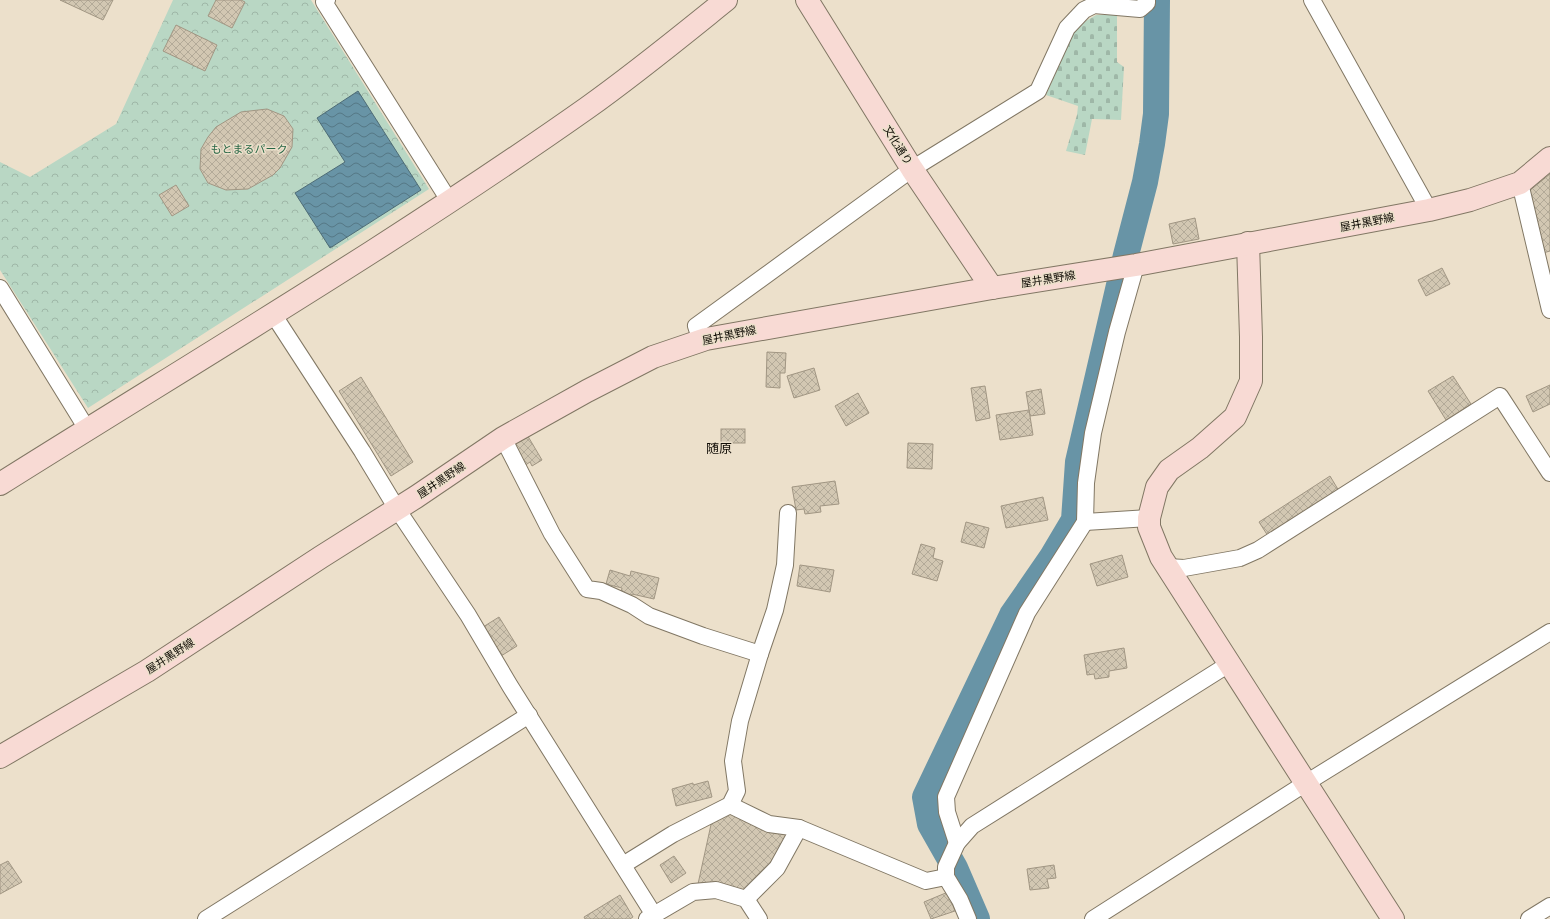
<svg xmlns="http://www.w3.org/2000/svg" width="1550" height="919" viewBox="0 0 1550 919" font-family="'PT Sans Narrow','Noto Sans JP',sans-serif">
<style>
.cemetery{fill:url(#cemetery-stones)}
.park{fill:url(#park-crowns)}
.water{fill:url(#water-waves);stroke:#4e6c76}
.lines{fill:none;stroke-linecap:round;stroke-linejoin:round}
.river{stroke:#6894a6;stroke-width:26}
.building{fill:url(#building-cross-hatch);stroke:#a19683}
.street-casing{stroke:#817764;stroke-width:18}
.secondary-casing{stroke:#817764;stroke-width:24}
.street{stroke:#fff;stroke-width:16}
.secondary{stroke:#f8dad4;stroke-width:22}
.labels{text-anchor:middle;stroke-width:3;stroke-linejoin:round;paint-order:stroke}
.street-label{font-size:11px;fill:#120e07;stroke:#ece0cb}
.park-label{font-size:11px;fill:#276645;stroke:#ece0cb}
.quarter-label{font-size:13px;fill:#120e07;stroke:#ece0cb}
</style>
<defs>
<pattern id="cemetery-stones" width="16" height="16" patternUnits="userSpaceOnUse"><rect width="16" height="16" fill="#b9d7c4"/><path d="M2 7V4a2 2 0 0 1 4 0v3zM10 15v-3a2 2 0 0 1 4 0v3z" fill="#9eb7a7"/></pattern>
<pattern id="park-crowns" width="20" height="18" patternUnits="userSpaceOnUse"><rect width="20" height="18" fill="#b9d7c4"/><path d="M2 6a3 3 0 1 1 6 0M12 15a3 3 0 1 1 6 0" fill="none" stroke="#9eb7a7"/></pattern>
<pattern id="water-waves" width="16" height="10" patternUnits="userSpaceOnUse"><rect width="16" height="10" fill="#6894a6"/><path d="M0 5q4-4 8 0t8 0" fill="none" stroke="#547785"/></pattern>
<pattern id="building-cross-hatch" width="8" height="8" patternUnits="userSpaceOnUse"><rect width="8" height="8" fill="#d2c7b2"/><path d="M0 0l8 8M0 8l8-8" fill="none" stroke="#b3aa98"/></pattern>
</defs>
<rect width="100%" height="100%" fill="#ece0cb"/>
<path class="cemetery" d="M 1096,15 L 1117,15 L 1117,62 L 1124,67 L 1121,120 L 1092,119 L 1085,155 L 1066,151 L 1077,115 L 1078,106 L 1046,95 L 1073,34 L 1086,21 Z"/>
<path class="park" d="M 173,0 L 311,0 L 429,189 L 88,408 L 0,270 L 0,162 L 30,177 L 116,124 Z"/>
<path class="water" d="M 358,91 L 421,190 L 330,248 L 295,193 L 345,162 L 317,118 Z"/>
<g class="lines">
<path class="river" d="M 977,919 L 955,868 L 930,824 L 925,797 L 1012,615 L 1052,557 L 1074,520 L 1078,462 L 1126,255 L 1145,182 L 1152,144 L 1156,114 L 1157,0"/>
</g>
<g class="building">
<path d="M 60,0 L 113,0 L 103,20 Z"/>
<path d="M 216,0 L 241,0 L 245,2 L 232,28 L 208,16 Z"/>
<path d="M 176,25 L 217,45 L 205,71 L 163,51 Z"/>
<path d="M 267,109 L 284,116 L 293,129 L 292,147 L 280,168 L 273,175 L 248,189 L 226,190 L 208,183 L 200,169 L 201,149 L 208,137 L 216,127 L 241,112 Z"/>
<path d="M 1550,174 L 1550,251 L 1543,253 L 1528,192 Z"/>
<path d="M 176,185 L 189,206 L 172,216 L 159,195 Z"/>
<path d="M 1195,218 L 1199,239 L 1173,244 L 1169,224 Z"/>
<path d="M 1442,268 L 1450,284 L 1426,296 L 1418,280 Z"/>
<path d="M 767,352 L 786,353 L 785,373 L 780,373 L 780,388 L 766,387 Z"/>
<path d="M 814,368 L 820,390 L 794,398 L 787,376 Z"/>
<path d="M 1453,376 L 1471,404 L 1446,420 L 1428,391 Z"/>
<path d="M 361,377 L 413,462 L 391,476 L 339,391 Z"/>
<path d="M 1550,385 L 1550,404 L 1533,412 L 1526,396 Z"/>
<path d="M 985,386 L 990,418 L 976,421 L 971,388 Z"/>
<path d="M 1041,389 L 1045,414 L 1030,416 L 1026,392 Z"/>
<path d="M 858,393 L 869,413 L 846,426 L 835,406 Z"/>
<path d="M 1029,410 L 1033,435 L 1000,440 L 996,415 Z"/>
<rect x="721" y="429" width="24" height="14"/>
<path d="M 526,433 L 542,460 L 532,466 L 530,462 L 524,466 L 510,443 Z"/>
<path d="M 908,443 L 933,444 L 932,469 L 907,468 Z"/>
<path d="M 1330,476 L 1339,491 L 1268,536 L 1259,522 Z"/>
<path d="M 835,481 L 839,504 L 820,506 L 821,512 L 805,514 L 804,509 L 796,510 L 792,487 Z"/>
<path d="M 1043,497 L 1048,520 L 1006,528 L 1001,506 Z"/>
<path d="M 966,522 L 989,528 L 984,548 L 961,542 Z"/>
<path d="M 921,544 L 935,548 L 933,558 L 943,561 L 937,581 L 912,574 Z"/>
<path d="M 1122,555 L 1128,577 L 1097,586 L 1090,564 Z"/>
<path d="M 800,565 L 834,570 L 830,592 L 797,586 Z"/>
<path d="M 610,570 L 630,576 L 631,571 L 659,578 L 654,599 L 632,594 L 630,600 L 620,598 L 622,588 L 606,584 Z"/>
<path d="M 499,617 L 517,646 L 501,656 L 483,627 Z"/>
<path d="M 1124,648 L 1127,668 L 1109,671 L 1109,677 L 1095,679 L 1094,674 L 1087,675 L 1084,655 Z"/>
<path d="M 708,781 L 712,797 L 676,806 L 672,789 L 693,783 L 693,785 Z"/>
<path d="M 730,811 L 789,836 L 764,874 L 747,892 L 698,884 L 712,820 Z"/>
<path d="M 674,856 L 686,873 L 671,883 L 660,865 Z"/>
<path d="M 8,861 L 22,882 L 0,894 L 0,865 Z"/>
<path d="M 1054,865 L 1056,878 L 1047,879 L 1049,888 L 1030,890 L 1027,869 Z"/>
<path d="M 948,892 L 955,911 L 931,919 L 924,902 Z"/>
<path d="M 620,895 L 633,917 L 630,919 L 585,919 L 584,917 Z"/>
</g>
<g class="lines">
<g class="street-casing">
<g id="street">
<path d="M 327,0 L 324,2 L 450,202"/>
<path d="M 1312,0 L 1429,210"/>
<path d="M 1520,183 L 1550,310"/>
<path d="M 0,288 L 87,429"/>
<path d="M 273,314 L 362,451 L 397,509 L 468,615 L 510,686 L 654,915"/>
<path d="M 701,341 L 696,326 L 912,169 L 1038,91 L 1067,28 L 1084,10 L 1094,5 L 1140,9 L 1147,3 L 1147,0"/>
<path d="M 503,438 L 552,534 L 587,589 L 601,591 L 632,605 L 649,616 L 703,636 L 760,654 L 740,721 L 733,761 L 737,791 L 730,805 L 673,834 L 623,865"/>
<path d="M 1085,522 L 1149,518"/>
<path d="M 1168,567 L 1184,568 L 1240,558 L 1258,550 L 1500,396 L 1550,473"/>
<path d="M 760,654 L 775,610 L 785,565 L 788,513"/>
<path d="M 730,805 L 769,824 L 799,828 L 926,881 L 946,877"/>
<path d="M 957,843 L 947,812 L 946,797 L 1027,613 L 1085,522 L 1086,483 L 1093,433 L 1117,332 L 1136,265"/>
<path d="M 746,899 L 777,868 L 799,828"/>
<path d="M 206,919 L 529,715"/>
<path d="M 647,919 L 693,892 L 716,890 L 746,899 L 759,919"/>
<path d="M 968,919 L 960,900 L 946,877 L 946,867 L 957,843 L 972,826 L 1229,664"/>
<path d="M 1093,919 L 1306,783 L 1550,632"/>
<path d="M 1529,919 L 1550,906"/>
</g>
</g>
<g class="secondary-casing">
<g id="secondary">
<path d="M 807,0 L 912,169 L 992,288"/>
<path d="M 1248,243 L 1251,337 L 1251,381 L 1235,417 L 1200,448 L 1169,470 L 1157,487 L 1149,518 L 1149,527 L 1161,557 L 1393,919"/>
<path d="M 0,484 C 197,360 397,242 587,108 C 635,74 680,37 726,0"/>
<path d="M 0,757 L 147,671 L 321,557 L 416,497 L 503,438 L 587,391 L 653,357 L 706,339 L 992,288 L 1136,265 L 1429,210 L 1470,200 L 1520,183 L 1550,158"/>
</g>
</g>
<use href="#street" class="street"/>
<use href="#secondary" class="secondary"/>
</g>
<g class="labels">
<g class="street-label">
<text transform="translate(898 145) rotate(58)" y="4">文化通り</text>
<text transform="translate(1367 222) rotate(-11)" y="4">屋井黒野線</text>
<text transform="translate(1048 279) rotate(-9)" y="4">屋井黒野線</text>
<text transform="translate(729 335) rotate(-12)" y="4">屋井黒野線</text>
<text transform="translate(441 480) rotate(-34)" y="4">屋井黒野線</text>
<text transform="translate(170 656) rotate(-33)" y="4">屋井黒野線</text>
</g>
<g class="park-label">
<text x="249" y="153">もとまるパーク</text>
</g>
<g class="quarter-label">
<text x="719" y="453">随原</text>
</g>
</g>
</svg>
